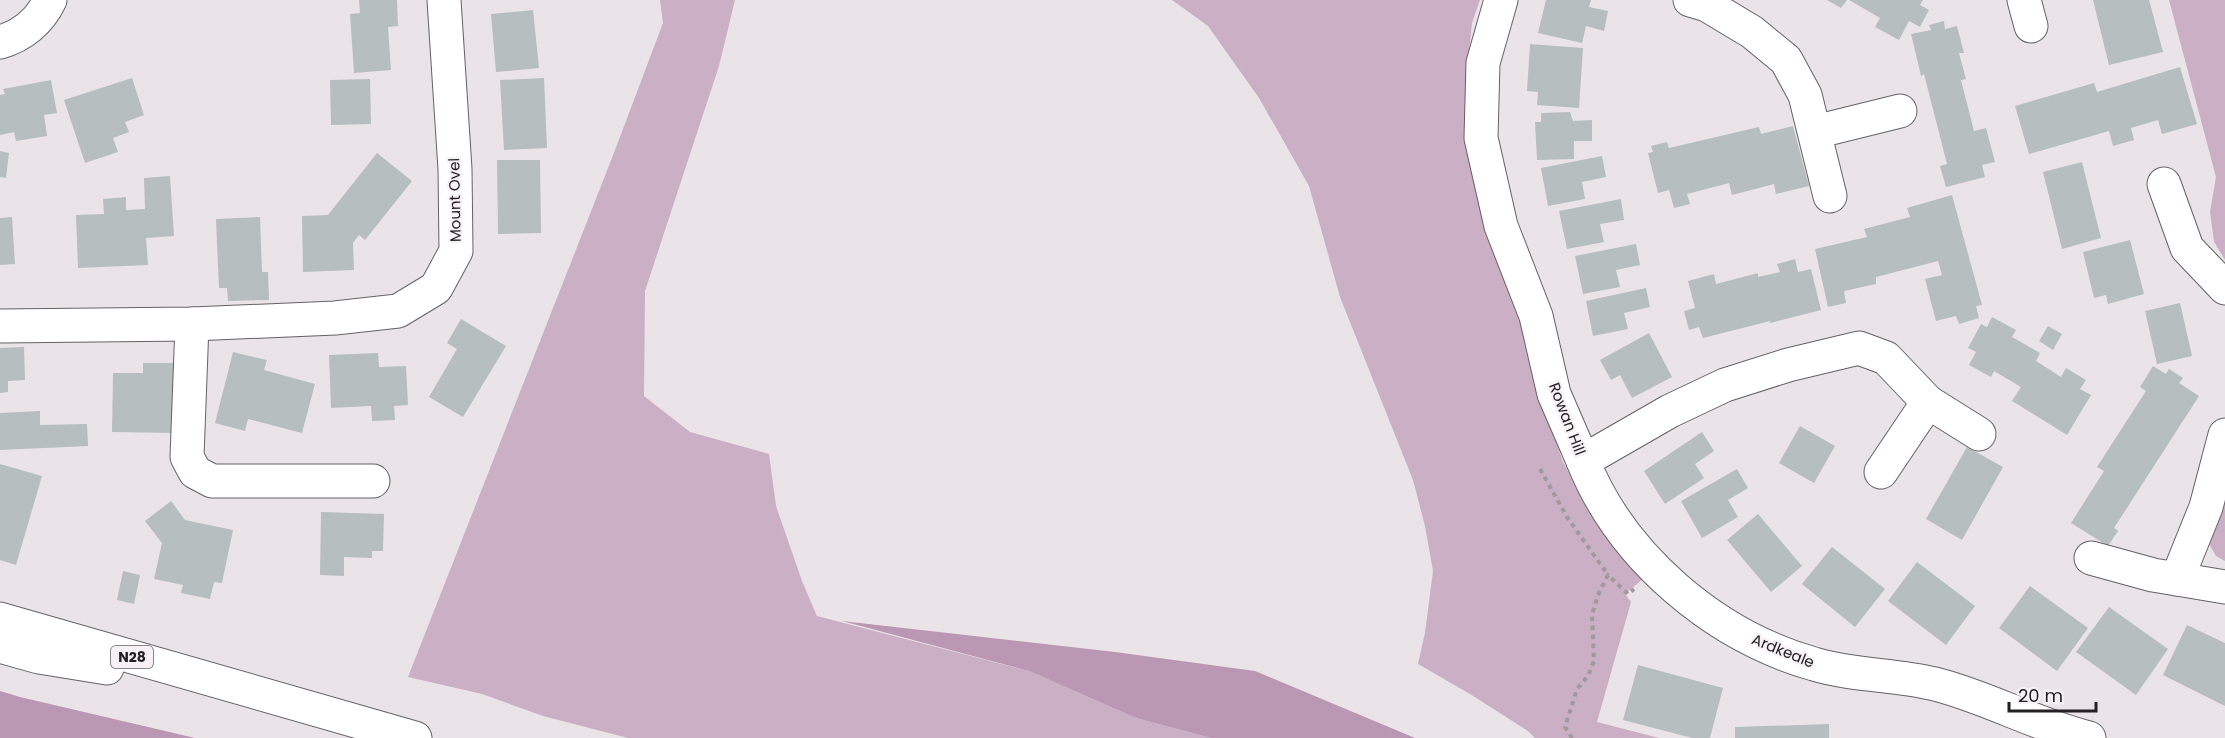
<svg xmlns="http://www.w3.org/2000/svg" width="2225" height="738" viewBox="0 0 2225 738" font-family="Poppins,sans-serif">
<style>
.green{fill:#cbafc4}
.forest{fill:#ba97b2}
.building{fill:#b6bebf}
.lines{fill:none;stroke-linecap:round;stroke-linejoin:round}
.minor-casing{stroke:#666165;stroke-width:35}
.highway-casing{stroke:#666165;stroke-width:35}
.path{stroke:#9e9a9d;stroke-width:4;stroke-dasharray:4.5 4.5;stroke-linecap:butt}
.minor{stroke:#fff;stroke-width:33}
.highway{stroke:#fff;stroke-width:33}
.labels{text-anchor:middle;stroke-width:4.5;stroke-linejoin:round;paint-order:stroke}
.shield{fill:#f7f1f5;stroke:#635f61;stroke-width:1.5}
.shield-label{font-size:14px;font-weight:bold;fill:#232122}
.street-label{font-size:15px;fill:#232122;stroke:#f7f1f5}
</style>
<rect width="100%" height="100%" fill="#eae4e8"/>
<g class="green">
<path d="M 660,0 L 735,0 L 719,66 L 645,291 L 644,396 L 690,432 L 769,454 L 776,506 L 802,581 L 817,616 L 1029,671 L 1136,718 L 1211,738 L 628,738 L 543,716 L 482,694 L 408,677 L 612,158 L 663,23 Z"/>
<path d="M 1172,0 L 1480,0 L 1472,23 L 1465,90 L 1465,140 L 1482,202 L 1519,314 L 1539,393 L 1563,462 L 1588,507 L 1644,578 L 1625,594 L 1631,602 L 1597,722 L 1659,738 L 1535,738 L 1528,731 L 1470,694 L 1418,664 L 1425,633 L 1433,571 L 1425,526 L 1413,480 L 1340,297 L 1309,186 L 1259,98 L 1208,26 Z"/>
<path d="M 2169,0 L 2225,0 L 2225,260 L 2214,242 L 2210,212 L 2216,177 Z"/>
<path d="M 2225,485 L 2225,561 L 2216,556 L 2209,544 Z"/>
</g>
<g class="forest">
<path d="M 842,621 L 1115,652 L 1255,671 L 1415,738 L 1211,738 L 1136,718 L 1029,671 Z"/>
<path d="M 0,691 L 20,697 L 195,738 L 0,738 Z"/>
</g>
<g class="building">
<path d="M 359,0 L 397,0 L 398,26 L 388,27 L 391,70 L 354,73 L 350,14 L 360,13 Z"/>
<path d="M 1546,0 L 1591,0 L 1589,7 L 1608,11 L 1604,31 L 1586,26 L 1582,43 L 1538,33 Z"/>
<path d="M 1827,0 L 1847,0 L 1841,8 Z"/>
<path d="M 1849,0 L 1923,0 L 1920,5 L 1929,10 L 1920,27 L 1909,21 L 1899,40 L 1875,27 L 1880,18 Z"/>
<path d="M 2093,0 L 2149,0 L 2163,52 L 2109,65 Z"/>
<path d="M 533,10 L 539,68 L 496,72 L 491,14 Z"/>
<path d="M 1944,21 L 1945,29 L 1957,26 L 1964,53 L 1959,53 L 1966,79 L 1961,80 L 1974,131 L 1986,128 L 1995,162 L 1982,165 L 1985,177 L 1946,187 L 1940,166 L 1947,164 L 1924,74 L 1921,76 L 1911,34 L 1931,30 L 1929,25 Z"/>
<path d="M 1530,44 L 1583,48 L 1579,108 L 1537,105 L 1538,92 L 1527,91 Z"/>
<path d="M 2180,67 L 2197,124 L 2162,134 L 2158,120 L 2131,128 L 2134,140 L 2113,146 L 2109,131 L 2029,154 L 2015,106 L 2094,83 L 2097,92 Z"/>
<path d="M 132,78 L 144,115 L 125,122 L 129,132 L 113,138 L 118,152 L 85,163 L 64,100 Z"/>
<path d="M 544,78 L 547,148 L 504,150 L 500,80 Z"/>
<path d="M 370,79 L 371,124 L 331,125 L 330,80 Z"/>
<path d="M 51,80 L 57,113 L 44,115 L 47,136 L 16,141 L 14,132 L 0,135 L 0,95 L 5,94 L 3,89 Z"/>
<path d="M 1570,112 L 1573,121 L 1592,120 L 1592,141 L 1574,141 L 1574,159 L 1537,160 L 1535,122 L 1541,122 L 1541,113 Z"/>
<path d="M 1793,126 L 1809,186 L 1776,194 L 1774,184 L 1732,195 L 1729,183 L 1687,194 L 1690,204 L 1674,208 L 1669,190 L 1658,193 L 1648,153 L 1653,152 L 1651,146 L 1667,142 L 1669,148 L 1759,127 L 1761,134 Z"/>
<path d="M 0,151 L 9,153 L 6,178 L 0,177 Z"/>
<path d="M 377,153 L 412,181 L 365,240 L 359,235 L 353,243 L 354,270 L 303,272 L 302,216 L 328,215 Z"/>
<path d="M 1602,156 L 1606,177 L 1582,182 L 1585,199 L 1548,206 L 1541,168 Z"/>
<path d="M 497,160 L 540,160 L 541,233 L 498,234 Z"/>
<path d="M 2082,162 L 2101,238 L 2062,249 L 2043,172 Z"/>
<path d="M 170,176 L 174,236 L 146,238 L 148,265 L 78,268 L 76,215 L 104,214 L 103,199 L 126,197 L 126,210 L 145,209 L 144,178 Z"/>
<path d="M 1952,195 L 1982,305 L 1976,306 L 1979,318 L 1959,324 L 1956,316 L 1936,321 L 1925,279 L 1942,275 L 1938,261 L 1876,277 L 1876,284 L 1844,291 L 1846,303 L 1828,307 L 1815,249 L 1867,237 L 1864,229 L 1910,217 L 1907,208 Z"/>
<path d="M 1621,199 L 1624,220 L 1600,224 L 1604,242 L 1567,249 L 1559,211 Z"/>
<path d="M 12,217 L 15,264 L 0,265 L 0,218 Z"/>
<path d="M 260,217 L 262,272 L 268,272 L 269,300 L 228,301 L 227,288 L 219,288 L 216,219 Z"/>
<path d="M 2130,240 L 2144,294 L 2108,304 L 2106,295 L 2094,298 L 2083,252 Z"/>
<path d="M 1636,244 L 1640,265 L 1616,270 L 1620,287 L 1583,294 L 1575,256 Z"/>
<path d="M 1795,259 L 1798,272 L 1811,269 L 1821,310 L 1770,323 L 1770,321 L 1703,338 L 1699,327 L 1689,330 L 1684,311 L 1695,308 L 1688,281 L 1714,274 L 1716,284 L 1758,273 L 1758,277 L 1780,272 L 1777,264 Z"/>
<path d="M 1646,288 L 1650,307 L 1624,313 L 1628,329 L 1593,336 L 1586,301 Z"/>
<path d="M 2180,303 L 2192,356 L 2157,364 L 2145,311 Z"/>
<path d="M 1992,317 L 2016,330 L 2012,337 L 2040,353 L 2036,361 L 2061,377 L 2066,368 L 2086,380 L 2080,389 L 2091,395 L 2067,435 L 2012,401 L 2021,387 L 1994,371 L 1991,377 L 1969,365 L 1976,352 L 1968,348 L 1981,324 L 1987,327 Z"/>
<path d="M 461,319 L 506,346 L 463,417 L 429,397 L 457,349 L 447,343 Z"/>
<path d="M 2048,326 L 2062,334 L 2053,350 L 2039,341 Z"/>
<path d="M 1649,333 L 1672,377 L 1632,398 L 1620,375 L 1611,380 L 1600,360 Z"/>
<path d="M 24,347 L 25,380 L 8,381 L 8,392 L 0,393 L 0,348 Z"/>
<path d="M 233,352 L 267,360 L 264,370 L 315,384 L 302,433 L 248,419 L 245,431 L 215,423 Z"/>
<path d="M 378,353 L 379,367 L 406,366 L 408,405 L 394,406 L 395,420 L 372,421 L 371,406 L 331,408 L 329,355 Z"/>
<path d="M 143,363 L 178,363 L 176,433 L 112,432 L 113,373 L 143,373 Z"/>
<path d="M 2153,366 L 2166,374 L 2169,369 L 2183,378 L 2179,383 L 2199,396 L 2114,528 L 2118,531 L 2108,546 L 2071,523 L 2104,471 L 2097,467 L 2146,391 L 2140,387 Z"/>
<path d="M 40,411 L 40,425 L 87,424 L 88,446 L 0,450 L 0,413 Z"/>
<path d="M 1800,426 L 1835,446 L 1814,483 L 1779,463 Z"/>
<path d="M 1702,432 L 1714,451 L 1695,464 L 1704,478 L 1665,504 L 1644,471 Z"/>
<path d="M 1967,447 L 2003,467 L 1962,540 L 1926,519 Z"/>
<path d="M 0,464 L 42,476 L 16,565 L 0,560 Z"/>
<path d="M 1737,469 L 1748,488 L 1728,500 L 1738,517 L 1702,538 L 1681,501 Z"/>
<path d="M 171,501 L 185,520 L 233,530 L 222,583 L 214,582 L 210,599 L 181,593 L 183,585 L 154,579 L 162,543 L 145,521 Z"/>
<path d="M 321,512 L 384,514 L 383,551 L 372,551 L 372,558 L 344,557 L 344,576 L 320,575 Z"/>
<path d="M 1758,514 L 1802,566 L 1771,592 L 1727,540 Z"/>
<path d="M 1832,547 L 1885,589 L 1855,627 L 1802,584 Z"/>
<path d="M 1917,562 L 1975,606 L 1946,645 L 1888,601 Z"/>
<path d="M 123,571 L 140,575 L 134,604 L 117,600 Z"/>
<path d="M 2030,586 L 2088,628 L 2057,671 L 1999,628 Z"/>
<path d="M 2109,607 L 2168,649 L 2136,695 L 2076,652 Z"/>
<path d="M 2187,625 L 2225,643 L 2225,706 L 2163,675 Z"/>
<path d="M 1638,665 L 1723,688 L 1710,738 L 1692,738 L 1623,720 Z"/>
<path d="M 1829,724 L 1829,738 L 1735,738 L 1735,727 Z"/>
</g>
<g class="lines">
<g class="minor-casing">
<g id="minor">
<path d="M 1501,0 L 1483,63 L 1481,138 L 1501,226 L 1536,316 L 1554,394 L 1583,461 L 1670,411 L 1725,385 L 1788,365 L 1859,348 L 1886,358 L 1928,402"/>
<path d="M 1690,0 L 1707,5 L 1752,32 L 1786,60 L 1805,95 L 1830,196"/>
<path d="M 2024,0 L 2031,26"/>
<path d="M 0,42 C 22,36 40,21 50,0"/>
<path d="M 1815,132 L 1900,111"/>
<path d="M 2164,184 L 2187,248 L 2225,288"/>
<path d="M 192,324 L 187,457 L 195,472 L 212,481 L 373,481"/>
<path d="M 0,326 L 192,324 L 335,318 L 398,311 L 436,288 L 456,251 L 455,169 L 444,0"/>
<path d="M 1583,461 C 1622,558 1715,636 1814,664 C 1853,676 1895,674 1935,684 C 1987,697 2036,725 2089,738"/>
<path d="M 1881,472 L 1928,402 L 1979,434"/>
<path d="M 2091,558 L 2153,575 L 2225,587"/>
<path d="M 2177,579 L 2206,507 L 2225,435"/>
</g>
</g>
<g class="highway-casing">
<g id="highway">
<path d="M 0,619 L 415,738"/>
<path d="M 0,646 L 39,657 L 107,668"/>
</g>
</g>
<g class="path">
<path d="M 1540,469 L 1567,517 L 1608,575"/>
<path d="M 1572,738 L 1565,727 L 1577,689 L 1588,676 L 1594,661 L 1592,615 L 1598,595 L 1608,575 L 1628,594 L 1634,589"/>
</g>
<use href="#minor" class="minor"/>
<use href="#highway" class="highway"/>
</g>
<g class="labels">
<rect class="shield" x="111" y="646" width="42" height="22" rx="4.5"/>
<g class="shield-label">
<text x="132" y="662">N28</text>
</g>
<g class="street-label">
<text transform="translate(455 200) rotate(-91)" y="5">Mount Ovel</text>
<text transform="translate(1567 419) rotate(69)" y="5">Rowan Hill</text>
<text transform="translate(1783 651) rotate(22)" y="5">Ardkeale</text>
</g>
</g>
<path d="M2009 702v9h87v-9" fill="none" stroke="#232122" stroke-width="3"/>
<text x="2018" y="702" font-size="18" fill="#232122" stroke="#f7f1f5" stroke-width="4.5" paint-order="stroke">20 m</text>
</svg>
